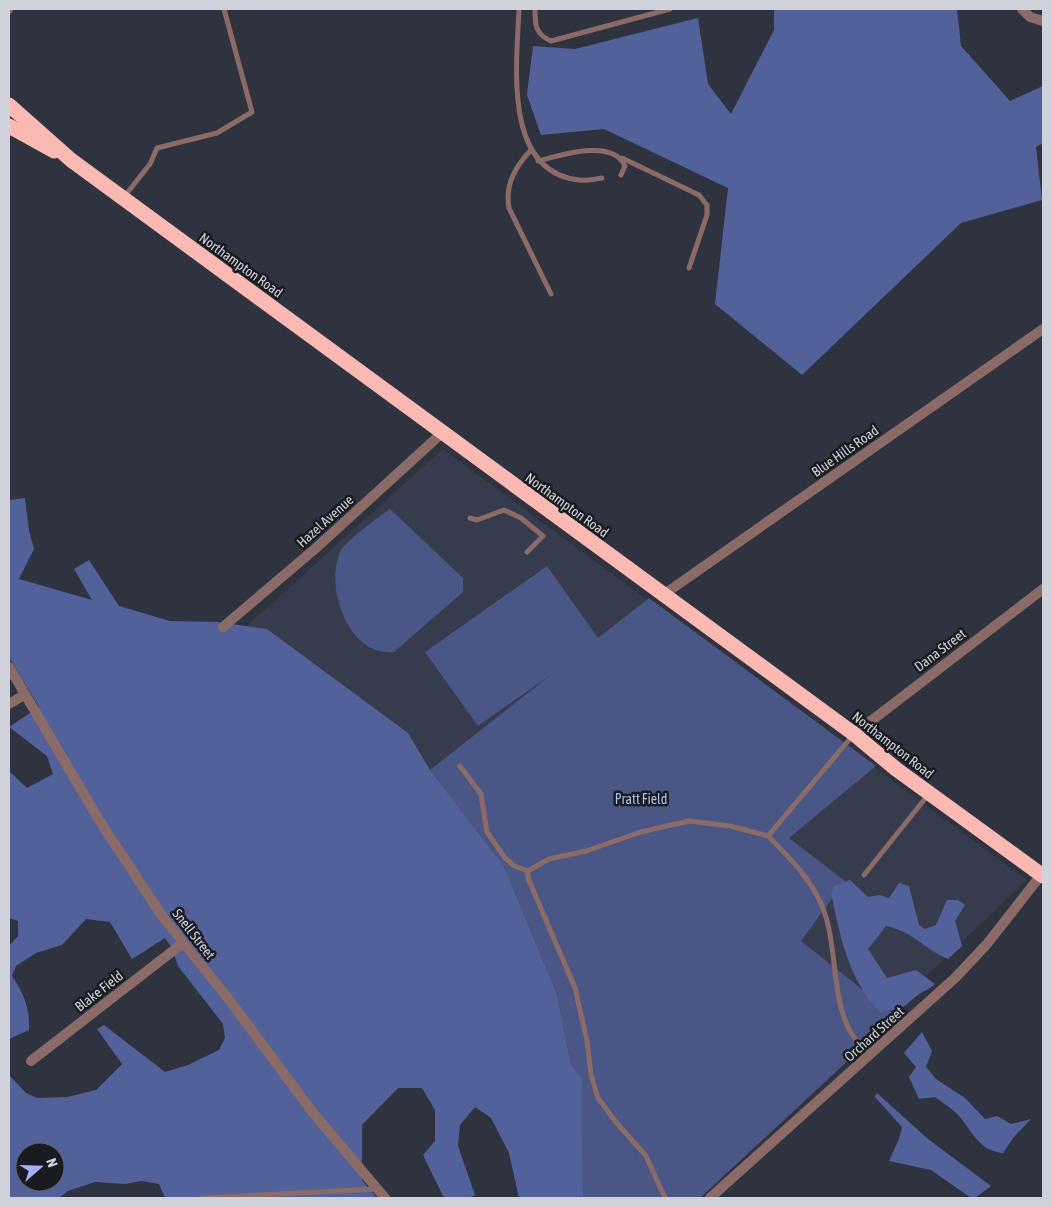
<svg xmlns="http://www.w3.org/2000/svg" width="1052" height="1207" viewBox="0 0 1052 1207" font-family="'Asap Condensed',sans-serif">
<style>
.built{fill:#363b4d}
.green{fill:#4a5786}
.forest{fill:#53619b;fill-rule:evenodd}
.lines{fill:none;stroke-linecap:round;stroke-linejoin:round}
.lane{stroke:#8b6b67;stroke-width:5}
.street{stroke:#8b6b67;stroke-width:10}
.highway{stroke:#fabab3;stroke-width:15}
.labels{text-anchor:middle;stroke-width:5;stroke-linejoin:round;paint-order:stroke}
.street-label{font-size:14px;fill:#cfd2da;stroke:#191b20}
.park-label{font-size:14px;fill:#b0bff2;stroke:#191b20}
</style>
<rect width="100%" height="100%" fill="#2f333f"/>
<path class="built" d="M 443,449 L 1027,880 L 692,1198 L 573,1198 L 242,630 Z"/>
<g class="green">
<path d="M 390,509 L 463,578 L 463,592 L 394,652 C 348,657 325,587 340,552 C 343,543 380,516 390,509 Z"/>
<path d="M 547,566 L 598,638 L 649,598 L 876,766 L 789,838 L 845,881 L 801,941 L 896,1016 L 700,1198 L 583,1198 L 582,1078 L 571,1065 L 557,994 L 504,866 L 430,770 L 552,674 L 478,726 L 425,652 Z"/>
</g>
<g class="forest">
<path d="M 774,9 L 957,9 L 961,46 L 1010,101 L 1043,86 L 1043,143 L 1036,147 L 1042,200 L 961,223 L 802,375 L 715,304 L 728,188 L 604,129 L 541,135 L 527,95 L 533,46 L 575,49 L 698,18 L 708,84 L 731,114 L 774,30 Z"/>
<path d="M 25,498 L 29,531 L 34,549 L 19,579 L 92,600 L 74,569 L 89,560 L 119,606 L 170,621 L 217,622 L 267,629 L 408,733 L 430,770 L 504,866 L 557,994 L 571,1065 L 582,1078 L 583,1198 L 519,1198 L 509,1153 L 491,1118 L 475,1107 L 460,1125 L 458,1146 L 475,1195 L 469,1198 L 444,1198 L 423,1155 L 435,1141 L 435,1110 L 422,1088 L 398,1088 L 362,1125 L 362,1180 L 377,1198 L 165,1198 L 159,1184 L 142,1181 L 125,1184 L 95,1182 L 68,1191 L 59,1198 L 9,1198 L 9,1075 L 26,1093 L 37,1098 L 67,1097 L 96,1090 L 122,1064 L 97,1029 L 104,1025 L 165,1072 L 188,1065 L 219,1050 L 225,1038 L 223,1024 L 178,966 L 172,948 L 165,938 L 132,959 L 110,922 L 86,919 L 62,945 L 36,953 L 16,966 L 12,976 C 24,994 30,1008 29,1030 L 9,1039 L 9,946 L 18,936 L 18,921 L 9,918 L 9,771 L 27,788 L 53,774 L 47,756 L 9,727 L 39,707 L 9,657 L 9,500 ZM 25,1152 L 55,1152 L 55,1182 L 25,1182 Z"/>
<path d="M 850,880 L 868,897 L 880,895 L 889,898 L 899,883 L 909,886 L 919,925 L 925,929 L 936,925 L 947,900 L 958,900 L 965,905 L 955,921 L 962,946 L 948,959 C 924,949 914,932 886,926 L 868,949 L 887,978 L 916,970 L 935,984 C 930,989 924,991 919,994 C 900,1009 906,1009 880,1012 C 848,979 840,936 831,893 L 834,886 Z"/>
<path d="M 922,1032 L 932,1051 L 926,1067 L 936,1079 L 965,1098 L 985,1119 L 997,1116 L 1011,1124 L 1031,1119 L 1013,1138 L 1003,1153 C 980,1151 973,1133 960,1117 C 953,1109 943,1103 935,1097 L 919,1099 L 909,1077 L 916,1067 L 904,1053 Z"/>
<path d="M 877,1093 L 928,1139 L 991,1186 L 975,1198 L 971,1198 L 931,1170 L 889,1161 L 899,1139 L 902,1127 L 875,1097 Z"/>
</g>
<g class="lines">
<g class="lane">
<path d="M 519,9 C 517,62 502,172 579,180 C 586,181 595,179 602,178"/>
<path d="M 535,9 C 535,25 535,34 551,41 L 670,9"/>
<path d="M 9,12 L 11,9"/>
<path d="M 531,150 C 515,167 505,184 509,208 L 551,294"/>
<path d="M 622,158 L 699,195 L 707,205 L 707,215 L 689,268"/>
<path d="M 538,161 C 561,155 613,138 625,166 L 621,175"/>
<path d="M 124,197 L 150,164 L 157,148 L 217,133 L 252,112 L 224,9"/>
<path d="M 470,518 L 477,520 L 504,510 L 521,518 L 543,536 L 527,552"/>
<path d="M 460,766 L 481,794 L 487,832 L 505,858 L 514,866 L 528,871"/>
<path d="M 768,836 C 791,859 817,885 826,917 C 837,953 832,1004 853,1036 C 857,1043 866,1048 873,1053"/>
<path d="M 864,875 L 928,795"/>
<path d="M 201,1198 L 376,1189"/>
<path d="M 665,1198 L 646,1156 L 615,1121 L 598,1098 L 591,1075 L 587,1041 L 575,988 L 528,878 L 528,871 L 549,859 L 586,851 L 641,832 L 689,821 L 730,826 L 768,836 L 854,734"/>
</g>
<g class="street">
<path d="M 1022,9 L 1030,17 L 1043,21"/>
<path d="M 663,595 L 1043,329"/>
<path d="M 223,627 L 316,548 L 442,433"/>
<path d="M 9,667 L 99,820 L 162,916 L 230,1001 L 314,1114 L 385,1198"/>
<path d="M 9,704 L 24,695"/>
<path d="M 854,734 L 1043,589"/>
<path d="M 31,1061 L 183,943"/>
<path d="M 710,1198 L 955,978 L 987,944 L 1041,875"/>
</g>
<g class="highway">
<path d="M 9,105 L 71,160 L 854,734 L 896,769 L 1043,876"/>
<path d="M 9,126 L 54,151"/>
</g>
</g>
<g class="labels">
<g class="street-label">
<text transform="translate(241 265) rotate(36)" y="5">Northampton Road</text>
<text transform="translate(845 451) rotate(-35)" y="5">Blue Hills Road</text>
<text transform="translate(567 505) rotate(36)" y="5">Northampton Road</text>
<text transform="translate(325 521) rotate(-42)" y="5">Hazel Avenue</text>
<text transform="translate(940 650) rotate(-37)" y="5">Dana Street</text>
<text transform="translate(893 745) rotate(38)" y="5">Northampton Road</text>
<text transform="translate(194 934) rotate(52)" y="5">Snell Street</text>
<text transform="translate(99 991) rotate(-38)" y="5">Blake Field</text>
<text transform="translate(874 1034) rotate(-42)" y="5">Orchard Street</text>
</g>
<g class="park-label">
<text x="641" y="804">Pratt Field</text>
</g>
</g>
<rect width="1052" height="1207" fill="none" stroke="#cfd2da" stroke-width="20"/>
<g transform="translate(40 1167) rotate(70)"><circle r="24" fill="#191b20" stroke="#62646a"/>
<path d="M0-4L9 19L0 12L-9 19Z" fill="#a9b0fc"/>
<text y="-8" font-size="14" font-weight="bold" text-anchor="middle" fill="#cfd2da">N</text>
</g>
</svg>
